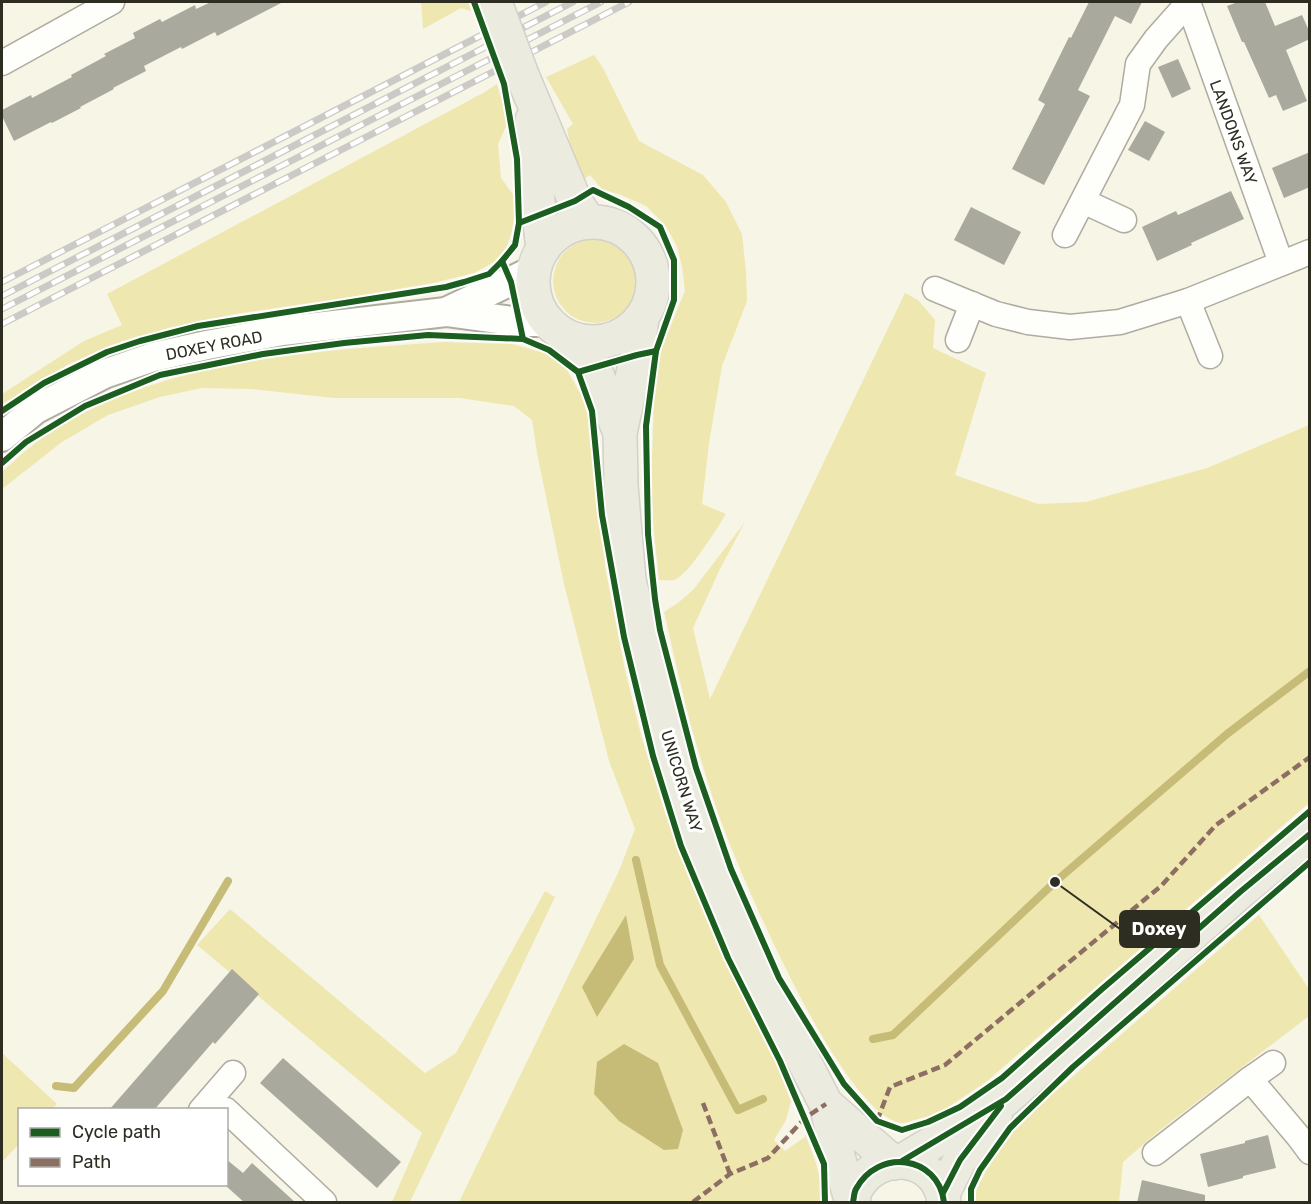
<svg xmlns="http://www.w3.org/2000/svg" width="1311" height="1204" viewBox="0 0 1311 1204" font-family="Rubik,sans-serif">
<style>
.green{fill:#efe7b0}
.water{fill:#c7bc77}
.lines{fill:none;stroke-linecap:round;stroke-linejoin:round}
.stream{stroke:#c7bc77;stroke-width:8}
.building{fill:#aaa99d}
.minor-casing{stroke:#aeaca0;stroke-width:27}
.tertiary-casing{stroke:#aeaca0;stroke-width:32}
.primary-casing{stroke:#d2d1ca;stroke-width:36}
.minor{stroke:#fefefb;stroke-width:24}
.tertiary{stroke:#fefefb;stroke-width:28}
.primary{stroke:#ecebdf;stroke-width:33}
.rail-casing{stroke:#cccac7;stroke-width:7}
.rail{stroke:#fff;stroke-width:4.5;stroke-dasharray:14;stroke-linecap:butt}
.primary-bridge-casing{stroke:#d2d1ca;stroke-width:36;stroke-linecap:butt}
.primary-bridge{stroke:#ecebdf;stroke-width:33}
.quiet{stroke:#8d6e63;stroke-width:4.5;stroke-dasharray:9 4.5;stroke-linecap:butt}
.cycleway-casing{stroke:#fff;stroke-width:10}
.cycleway{stroke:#1b5e20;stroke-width:6}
.labels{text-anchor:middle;stroke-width:6;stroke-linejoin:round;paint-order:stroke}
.street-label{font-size:16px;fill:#2e2d22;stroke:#fff}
.leader{fill:none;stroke:#2e2d22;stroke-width:2}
.callout-dot{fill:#2e2d22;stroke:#fff;stroke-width:2}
.callout{fill:#2e2d22;stroke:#2e2d22;stroke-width:2}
.callout-label{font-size:18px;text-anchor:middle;font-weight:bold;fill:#fff}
</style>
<rect width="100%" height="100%" fill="#f7f5e6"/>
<g class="green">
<path d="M 421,2 L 468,2 L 471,11 L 461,8 L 423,29 Z"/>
<path d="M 594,55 L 603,68 L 639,141 L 703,175 L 726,202 L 742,234 L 746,272 L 747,301 L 722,366 L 709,443 L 702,504 L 726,514 C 717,528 688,576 674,580 C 670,581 664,580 659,580 L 654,533 L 651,485 L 654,400 L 657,363 L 665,339 L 685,291 L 682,266 L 676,244 L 665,225 L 646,206 L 621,195 L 602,189 L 590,175 L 580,182 L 575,171 L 567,129 L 573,124 L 546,77 Z"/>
<path d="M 497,84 L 508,122 L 498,144 L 501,178 L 514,196 L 514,218 L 511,235 L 506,248 L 494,262 L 474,273 L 433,283 L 352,297 L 235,314 L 168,328 L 123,341 L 69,364 L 2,405 L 2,394 L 84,341 L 122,325 L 107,294 L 483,93 Z"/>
<circle cx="595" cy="281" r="42"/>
<path d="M 905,293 L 918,300 L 935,320 L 933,348 L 986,373 L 955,475 L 1038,504 L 1086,502 L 1207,468 L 1309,425 L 1310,802 L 986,1082 C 970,1092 955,1103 940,1112 C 932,1116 922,1118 914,1120 C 910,1121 905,1124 901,1123 C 842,1113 747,888 725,832 C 716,809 709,786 702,763 C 686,713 676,663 664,612 L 678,603 L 693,590 L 745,522 L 720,569 L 693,628 L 710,699 Z"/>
<path d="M 445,342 L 512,344 L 545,353 L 567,370 L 583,398 L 588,417 L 606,572 L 625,670 L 641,735 L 664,810 L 691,884 L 778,1068 L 791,1101 L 786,1120 L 774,1140 L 785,1151 L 806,1136 C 814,1158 824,1179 820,1202 L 459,1202 L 619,871 L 635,829 L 609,761 L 564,584 L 537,453 L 532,420 L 514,406 L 460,398 L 334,398 L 251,389 L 202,388 L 160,397 L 108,415 L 62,442 L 2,489 L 2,472 C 17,458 34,443 52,431 C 165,359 314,351 445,342 Z"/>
<path d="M 545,891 L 555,897 L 410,1202 L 392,1202 L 422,1133 L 197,945 L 230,909 L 425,1073 L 456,1053 Z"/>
<path d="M 1259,915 L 1309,989 L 1309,1016 L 1159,1131 L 1123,1162 L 1119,1202 L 974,1202 C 974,1187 999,1148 1010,1135 C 1017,1127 1026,1119 1033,1111 Z"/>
<path d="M 2,1053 L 57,1104 L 52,1109 L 20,1110 L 19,1144 L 2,1162 Z"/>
</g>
<g class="water">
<path d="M 626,915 L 634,959 L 597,1017 L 582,987 Z"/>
<path d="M 624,1044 L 658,1063 L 683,1130 L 678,1149 L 664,1150 L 619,1121 L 594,1094 L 597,1062 Z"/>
</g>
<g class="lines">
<g class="stream">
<path d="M 636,860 L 660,965 L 738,1110 L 763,1099"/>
<path d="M 873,1039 L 893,1035 L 1055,882 L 1227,734 L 1310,671"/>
<path d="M 56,1086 L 74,1088 L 163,991 L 228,881"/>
</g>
</g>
<g class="building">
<path d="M 211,2 L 283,2 L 217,36 L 215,32 L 182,49 L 181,47 L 144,66 L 146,71 L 113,88 L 114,89 L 80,107 L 81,108 L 52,123 L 51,122 L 14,141 L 2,116 L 2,110 L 31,95 L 32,98 L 72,77 L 71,75 L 106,56 L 104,54 L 135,38 L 133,33 L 160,19 L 162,22 L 195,5 L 196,9 Z"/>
<path d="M 1088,2 L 1142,2 L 1131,24 L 1115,16 L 1078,90 L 1090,96 L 1044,185 L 1012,169 L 1045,104 L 1038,100 L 1069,37 L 1071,38 L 1089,2 Z"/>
<path d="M 1238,2 L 1265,2 L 1275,26 L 1302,15 L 1310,33 L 1310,39 L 1286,50 L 1307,101 L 1283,111 L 1276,95 L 1269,98 L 1244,42 L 1242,42 L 1227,6 Z"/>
<path d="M 1178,59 L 1191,89 L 1172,98 L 1158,67 Z"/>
<path d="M 1145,121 L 1165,132 L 1149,161 L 1128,150 Z"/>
<path d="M 1310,152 L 1310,187 L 1284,198 L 1272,168 Z"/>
<path d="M 1231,191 L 1244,219 L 1191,243 L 1192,245 L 1157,261 L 1142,227 L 1176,211 L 1178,215 Z"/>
<path d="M 971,207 L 1021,232 L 1004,265 L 954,240 Z"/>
<path d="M 232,969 L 259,994 L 215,1044 L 213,1042 L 154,1110 L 109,1110 Z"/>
<path d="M 283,1058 L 401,1162 L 377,1188 L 260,1083 Z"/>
<path d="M 1268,1135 L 1276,1168 L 1243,1176 L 1243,1178 L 1208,1187 L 1200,1154 L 1245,1143 L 1245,1141 Z"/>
<path d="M 226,1159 L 243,1173 L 252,1163 L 296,1203 L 245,1203 L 226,1186 Z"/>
<path d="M 1142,1180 L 1205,1195 L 1205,1203 L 1137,1203 Z"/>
</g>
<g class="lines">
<g class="minor-casing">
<g id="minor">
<path d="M 1188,2 L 1281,263"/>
<path d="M 2,63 L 112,2"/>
<path d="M 1083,201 L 1124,220"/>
<path d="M 1065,235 L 1132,105 L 1138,64 L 1156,39 L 1187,4"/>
<path d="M 935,289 L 996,314 L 1028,322 L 1070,327 L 1120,322 L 1188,301 L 1310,252"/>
<path d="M 1188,301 L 1210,356"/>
<path d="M 958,340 L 972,304"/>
<path d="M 1250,1079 L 1298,1136 L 1310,1152"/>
<path d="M 201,1110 L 233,1073"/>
<path d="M 226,1110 L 324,1202"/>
<path d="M 1155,1153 L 1250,1079 L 1273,1063"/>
</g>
</g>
<g class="tertiary-casing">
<g id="tertiary">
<path d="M 446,312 L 534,270"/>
<path d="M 2,437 L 36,409 L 104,374 L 153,357 L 207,345 L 282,331 L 446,312 L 520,322 L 548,322"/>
</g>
</g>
<g class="primary-casing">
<g id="primary">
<path d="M 522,75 L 575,201 L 589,222"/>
<path d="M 532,120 L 539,216 L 543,249"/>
<circle cx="593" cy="282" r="60"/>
<path d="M 642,318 L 637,355 L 620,433 L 621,486 L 629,580 L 656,694 L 696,827 L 741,938 L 826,1104 L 839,1160 L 852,1202"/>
<path d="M 568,338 L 594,367 L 620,433"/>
<path d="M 826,1104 L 894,1163"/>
<path d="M 902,1161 L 1006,1099 L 1240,892 L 1310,834"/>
<path d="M 943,1193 L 960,1160 L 996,1113"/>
<path d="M 853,1202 C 854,1198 854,1192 856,1189 C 878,1148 938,1155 944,1202"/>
</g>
</g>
<use href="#minor" class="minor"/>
<use href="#tertiary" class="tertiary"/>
<use href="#primary" class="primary"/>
<g class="rail-casing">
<g id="rail">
<path d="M 2,282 L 546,2"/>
<path d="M 2,296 L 573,2"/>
<path d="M 2,309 L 601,2"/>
<path d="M 2,324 L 629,2"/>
</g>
</g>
<use href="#rail" class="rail"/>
<g class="primary-bridge-casing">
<path id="primary-bridge" d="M 495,2 L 522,75"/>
</g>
<use href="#primary-bridge" class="primary-bridge"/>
<g class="quiet">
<path d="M 703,1103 L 730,1174"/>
<path d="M 877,1121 L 890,1087 L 945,1065 L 1161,886 L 1216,825 L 1310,757"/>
<path d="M 693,1202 L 730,1174 L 768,1158 L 805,1118 L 826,1104"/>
</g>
<g class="cycleway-casing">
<g id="cycleway">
<path d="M 519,223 L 575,201 L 593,190 L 629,207 L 660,227 L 674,260 L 674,300 L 656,351 L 646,426 L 648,534 L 655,599 L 660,630 L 696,768 L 731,869 L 779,978 L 844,1084 L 877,1121 L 902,1130 L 928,1122 L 960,1107 L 1002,1078 L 1102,989 L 1310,811"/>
<path d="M 502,261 L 511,282 L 523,339"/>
<path d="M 578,372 L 637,355 L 656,351"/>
<path d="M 2,411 L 44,383 L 107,352 L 140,341 L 198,326 L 446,287 L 464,282 L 489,274 L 502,261 L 515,245 L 519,223 L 517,159 L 504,84 L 474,2"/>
<path d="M 2,463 L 26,442 L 85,406 L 160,375 L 263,354 L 344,343 L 428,335 L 523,339 L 549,350 L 578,372 L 592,411 L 602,515 L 624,637 L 653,756 L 681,846 L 728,958 L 780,1061 L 824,1164 L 825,1202"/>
<path d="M 902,1161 L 1006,1099 L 1240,892 L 1310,834"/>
<path d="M 943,1193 L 960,1160 L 1001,1106"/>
<path d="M 853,1202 C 854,1198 854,1192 856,1189 C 878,1148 938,1155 944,1202"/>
<path d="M 971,1202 L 971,1189 L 980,1170 L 1010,1128 L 1073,1067 L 1310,862"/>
</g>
</g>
<use href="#cycleway" class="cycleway"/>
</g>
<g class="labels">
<g class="street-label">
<text transform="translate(1234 132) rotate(70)" y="6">LANDONS WAY</text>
<text transform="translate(214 345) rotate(-11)" y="6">DOXEY ROAD</text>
<text transform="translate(682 781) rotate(73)" y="6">UNICORN WAY</text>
</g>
</g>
<path class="leader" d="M1055 882L1120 929"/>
<circle class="callout-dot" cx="1055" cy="882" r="6"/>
<rect class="callout" x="1120" y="911" width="79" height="36" rx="6"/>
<g class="callout-label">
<text x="1159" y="935">Doxey</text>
</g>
<rect width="1311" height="1204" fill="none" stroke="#2e2d22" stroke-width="6"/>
<rect x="18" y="1108" width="210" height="78" fill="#ffffff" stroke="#ababa7" stroke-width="1.5"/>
<rect x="30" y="1128" width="30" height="9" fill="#1b5e20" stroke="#ababa7" stroke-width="1.5"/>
<text x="72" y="1138" font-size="18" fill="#2e2d22">Cycle path</text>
<rect x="30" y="1158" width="30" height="9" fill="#8d6e63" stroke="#ababa7" stroke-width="1.5"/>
<text x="72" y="1168" font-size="18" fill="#2e2d22">Path</text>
</svg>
